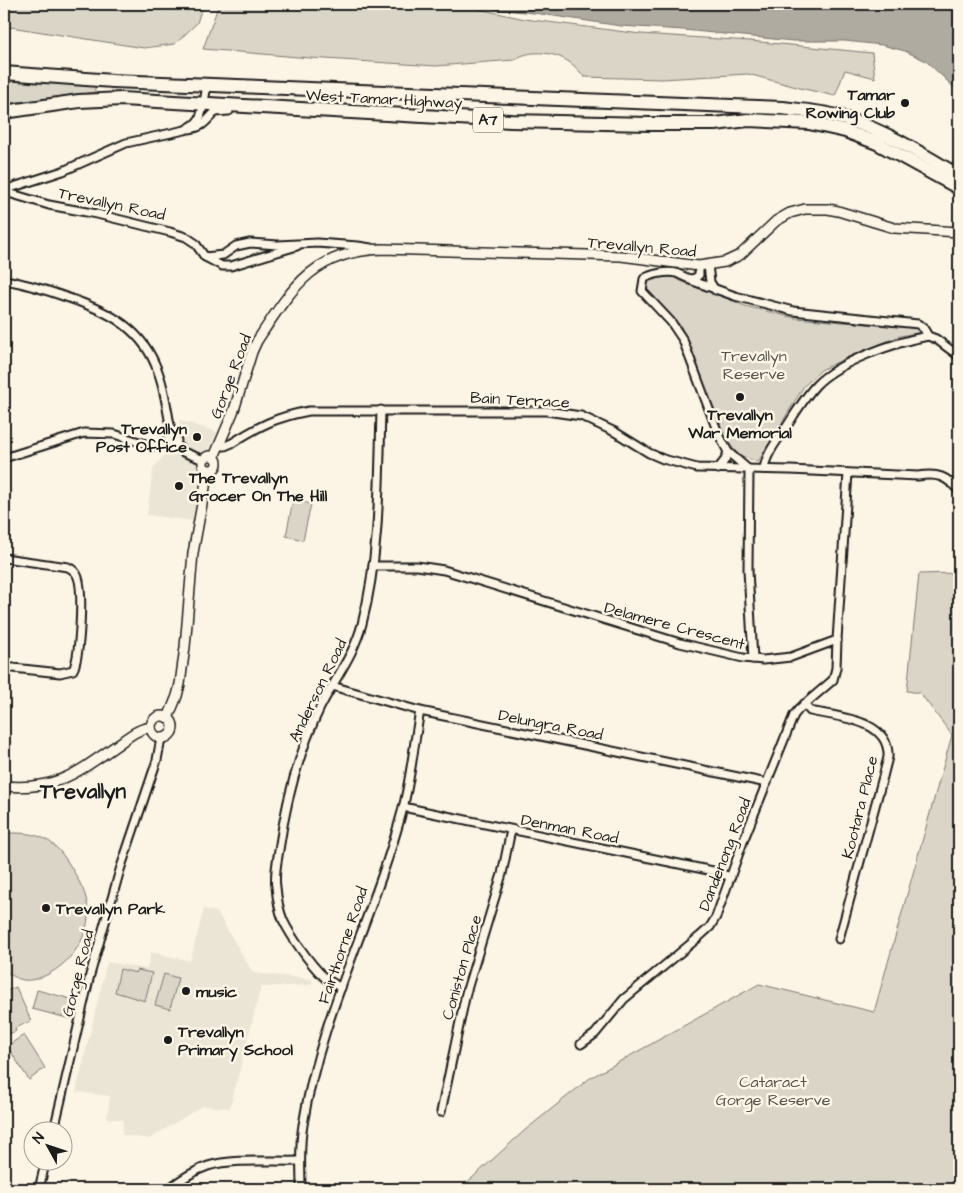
<svg xmlns="http://www.w3.org/2000/svg" width="963" height="1193" viewBox="0 0 963 1193" font-family="'Architects Daughter',sans-serif">
<style>
.built{fill:#ebe5d6}
.green{fill:#dbd5c8;stroke:#7c7872}
.water{fill:#b0aba1;stroke:#75726c}
.lines{fill:none;stroke-linecap:round;stroke-linejoin:round}
.minor-casing{stroke:#1c1c1c;stroke-width:11}
.tertiary-casing{stroke:#1c1c1c;stroke-width:12}
.trunk-casing{stroke:#1c1c1c;stroke-width:16}
.minor{stroke:#fcf5e5;stroke-width:7}
.tertiary{stroke:#fcf5e5;stroke-width:9}
.trunk{stroke:#fcf5e5;stroke-width:12}
.poi-dot{fill:#1c1c1c;stroke:#fcf5e5;stroke-width:2}
.labels{text-anchor:middle;stroke-width:5;stroke-linejoin:round;paint-order:stroke}
.shield{fill:#fcf5e5;stroke:#5f5d58;stroke-width:1}
.shield-label{font-size:15px;font-weight:bold;fill:#1c1c1c}
.poi-label{font-size:16px;font-weight:bold;fill:#1c1c1c;stroke:#fcf5e5;text-anchor:start}
.street-label{font-size:16px;fill:#1c1c1c;stroke:#fcf5e5}
.park-label{font-size:16px;fill:#555450;stroke:#fcf5e5}
.district-label{font-size:21px;font-weight:bold;fill:#1c1c1c;stroke:#fcf5e5}
</style>
<rect width="100%" height="100%" fill="#fcf5e5"/>
<filter id="ink" filterUnits="userSpaceOnUse"><feTurbulence type="fractalNoise" baseFrequency=".02" numOctaves="2"/><feDisplacementMap in="SourceGraphic" scale="10" xChannelSelector="R" yChannelSelector="G"/><feConvolveMatrix kernelMatrix="1 2 1 2 8 2 1 2 1" color-interpolation-filters="sRGB"/></filter>
<g filter="url(#ink)">
<g class="built">
<path d="M 179,420 L 217,432 L 209,451 L 202,454 L 193,521 L 147,515 L 153,469 L 167,452 L 177,444 L 180,436 Z"/>
<path d="M 204,909 L 217,912 L 253,973 L 312,979 L 312,985 L 261,987 L 230,1108 L 202,1106 L 149,1139 L 122,1135 L 123,1120 L 107,1118 L 110,1096 L 76,1092 L 107,962 L 147,969 L 151,952 L 190,961 Z"/>
</g>
<g class="green">
<path d="M 4,4 L 203,4 L 197,23 L 175,44 L 144,48 L 4,26 Z"/>
<path d="M 219,4 L 455,4 L 525,19 L 641,34 L 750,41 L 872,53 L 875,78 L 845,70 L 835,96 L 800,88 L 748,74 L 662,79 L 584,77 C 581,73 577,68 573,65 C 558,52 530,48 514,60 L 436,66 L 310,58 L 203,49 Z"/>
<path d="M 4,79 L 95,86 L 95,92 L 4,104 Z"/>
<path d="M 674,276 L 745,306 L 795,318 L 914,328 L 921,330 L 917,333 L 900,336 L 850,356 L 821,370 L 804,386 L 758,462 L 739,456 L 723,435 L 690,344 L 680,325 L 646,290 L 648,282 L 653,278 Z"/>
<path d="M 293,500 L 311,504 L 303,540 L 286,536 Z"/>
<path d="M 959,573 L 959,1189 L 460,1189 L 524,1131 L 590,1078 L 759,984 L 874,1012 L 952,735 L 920,693 L 907,691 L 919,574 Z"/>
<path d="M 13,833 C 43,833 55,841 71,867 C 79,881 88,895 88,912 C 89,940 67,967 42,977 C 36,979 30,981 24,980 C 16,979 10,974 4,970 L 4,834 Z"/>
<path d="M 120,969 L 136,973 L 137,970 L 152,973 L 145,1001 L 115,992 Z"/>
<path d="M 164,974 L 178,978 L 170,1009 L 155,1005 Z"/>
<path d="M 16,987 L 31,1021 L 15,1028 L 16,1031 L 4,1036 L 4,992 Z"/>
<path d="M 37,990 L 75,1000 L 71,1019 L 32,1009 Z"/>
<path d="M 24,1035 L 45,1068 L 29,1080 L 7,1046 Z"/>
</g>
<path class="water" d="M 468,4 L 959,4 L 959,92 L 926,61 L 905,51 L 882,45 L 845,41 L 793,41 L 684,30 L 621,26 L 534,13 L 496,9 Z"/>
<g class="lines">
<g class="minor-casing">
<g id="minor">
<path d="M 189,129 C 204,127 205,122 215,112 L 229,111"/>
<path d="M 7,189 L 12,194 L 49,205 L 97,214 L 170,232 L 186,237 L 195,243 L 205,257 L 223,255 L 236,246 L 250,243 L 278,245 L 317,243 L 358,246 L 371,248"/>
<path d="M 4,190 L 63,171 L 126,143 L 185,130 L 195,124 L 200,118 L 204,103 L 207,84"/>
<path d="M 205,257 L 222,266 L 231,266 L 297,246"/>
<path d="M 708,265 L 710,282 L 715,290"/>
<path d="M 699,266 L 699,275 C 690,283 685,276 676,273 C 667,271 650,274 644,279 L 642,291 L 671,322 L 683,340 L 718,433 L 728,452 L 749,470 L 748,570 L 753,659"/>
<path d="M 4,280 C 24,283 43,289 63,296 C 102,309 138,324 155,364 C 165,386 167,412 172,435"/>
<path d="M 690,280 L 735,296 L 793,311 L 918,324 L 924,329 L 928,336 L 936,339 L 959,356"/>
<circle cx="172" cy="441" r="5"/>
<path d="M 176,444 L 183,452 L 204,460"/>
<path d="M 219,446 L 225,446 L 232,443 C 259,426 276,417 309,411 L 546,411 L 581,416 L 615,432 L 649,453 L 663,459 L 697,468 L 790,470 L 918,476 C 938,473 946,476 959,491"/>
<path d="M 4,458 L 84,433 L 114,434 L 152,446 L 167,443"/>
<path d="M 718,469 L 725,460 L 728,452"/>
<path d="M 764,469 C 766,454 777,441 785,429 C 795,414 804,398 816,385 C 839,361 896,342 928,336"/>
<path d="M 4,558 L 68,567 C 72,569 75,571 77,575 C 84,588 80,657 73,670 L 60,673 L 4,667"/>
<path d="M 373,566 L 417,566 L 444,570 L 680,643 L 743,658 L 763,660 L 791,657 L 837,640 L 848,473"/>
<path d="M 332,686 L 420,711 L 767,783"/>
<path d="M 804,704 L 810,711 C 837,717 890,719 888,757 C 887,762 885,768 884,773 L 839,939"/>
<path d="M 403,807 L 713,871 L 731,877"/>
<path d="M 341,988 C 335,984 328,981 323,976 C 310,964 290,935 283,920 C 279,910 277,898 276,887 C 274,875 277,862 279,850 C 286,801 299,752 320,708 C 334,680 354,655 362,624 C 380,555 379,482 381,410"/>
<path d="M 581,1044 L 595,1034 L 624,999 L 699,937 L 710,927 L 716,917 L 744,839 L 794,715 L 799,709 L 833,680 L 836,668 L 837,640"/>
<path d="M 441,1112 L 466,993 L 502,874 L 511,830"/>
<path d="M 54,1130 L 90,975 L 120,870 L 157,760 L 161,738"/>
<path d="M 39,1189 L 46,1160"/>
<path d="M 168,1189 C 180,1180 193,1171 208,1166 C 233,1158 273,1162 300,1161"/>
<path d="M 301,1189 C 301,1168 299,1146 303,1125 C 320,1015 375,915 403,808 C 411,777 414,743 420,711"/>
</g>
</g>
<g class="tertiary-casing">
<g id="tertiary">
<circle cx="210" cy="463" r="7"/>
<path d="M 214,457 L 234,410 L 252,352 L 257,341 C 292,288 313,251 383,249 L 621,256 L 699,266 L 725,262 L 740,255 L 776,221 L 790,213 L 805,209 L 828,209 L 838,211 L 894,228 L 959,232"/>
<circle cx="162" cy="727" r="11"/>
<path d="M 168,718 L 177,696 L 180,684 L 185,647 L 193,553 L 208,471"/>
<path d="M 4,786 C 55,791 77,773 117,745 C 128,737 137,729 151,727"/>
</g>
</g>
<g class="trunk-casing">
<g id="trunk">
<path d="M 4,73 L 113,81 L 782,108 C 797,110 813,111 828,114 C 875,124 918,152 959,176"/>
<path d="M 4,112 L 79,101 L 122,99 L 511,121 L 650,124 L 715,124 L 748,120 L 809,123 L 845,131 L 877,143 L 959,188"/>
</g>
</g>
<use href="#minor" class="minor"/>
<use href="#tertiary" class="tertiary"/>
<use href="#trunk" class="trunk"/>
</g>
</g>
<g class="poi-dot">
<circle cx="905" cy="103" r="5"/>
<circle cx="740" cy="397" r="5"/>
<circle cx="197" cy="437" r="5"/>
<circle cx="179" cy="486" r="5"/>
<circle cx="46" cy="908" r="5"/>
<circle cx="186" cy="991" r="5"/>
<circle cx="168" cy="1040" r="5"/>
</g>
<g class="labels">
<rect class="shield" x="473" y="107.5" width="30" height="25" rx="4"/>
<g class="shield-label">
<text x="488" y="125">A7</text>
</g>
<g class="poi-label">
<text x="895" y="100" text-anchor="end">Tamar<tspan x="895" dy="18">Rowing Club</tspan></text>
<text x="740" y="420" text-anchor="middle">Trevallyn<tspan x="740" dy="18">War Memorial</tspan></text>
<text x="187" y="434" text-anchor="end">Trevallyn<tspan x="187" dy="18">Post Office</tspan></text>
<text x="189" y="483">The Trevallyn<tspan x="189" dy="18">Grocer On The Hill</tspan></text>
<text x="56" y="914">Trevallyn Park</text>
<text x="196" y="997">music</text>
<text x="178" y="1037">Trevallyn<tspan x="178" dy="18">Primary School</tspan></text>
</g>
<g class="street-label">
<text transform="translate(384 98) rotate(3)" y="6">West Tamar Highway</text>
<text transform="translate(112 203) rotate(12)" y="6">Trevallyn Road</text>
<text transform="translate(642 246) rotate(5)" y="6">Trevallyn Road</text>
<text transform="translate(230 376) rotate(-69)" y="6">Gorge Road</text>
<text transform="translate(520 399) rotate(3)" y="6">Bain Terrace</text>
<text transform="translate(675 625) rotate(15)" y="6">Delamere Crescent</text>
<text transform="translate(317 690) rotate(-64)" y="6">Anderson Road</text>
<text transform="translate(551 724) rotate(11)" y="6">Delungra Road</text>
<text transform="translate(859 807) rotate(-76)" y="6">Kootara Place</text>
<text transform="translate(570 828) rotate(11)" y="6">Denman Road</text>
<text transform="translate(724 854) rotate(-69)" y="6">Dandenong Road</text>
<text transform="translate(342 945) rotate(-71)" y="6">Fairthorne Road</text>
<text transform="translate(461 967) rotate(-74)" y="6">Coniston Place</text>
<text transform="translate(77 973) rotate(-76)" y="6">Gorge Road</text>
</g>
<g class="park-label">
<text x="754" y="361">Trevallyn<tspan x="754" dy="18">Reserve</tspan></text>
<text x="773" y="1087">Cataract<tspan x="773" dy="18">Gorge Reserve</tspan></text>
</g>
<g class="district-label">
<text x="83" y="798">Trevallyn</text>
</g>
</g>
<rect width="963" height="1193" fill="none" stroke="#fcf5e5" stroke-width="20"/>
<rect x="10" y="10" width="943" height="1173" fill="none" stroke="#1c1c1c" stroke-width="2" filter="url(#ink)"/>
<g transform="translate(48 1146) rotate(310)"><circle r="24" fill="#fcf5e5" stroke="#a29e95"/>
<path d="M0-4L9 19L0 12L-9 19Z" fill="#1c1c1c"/>
<text y="-8" font-size="14" font-weight="bold" text-anchor="middle" fill="#1c1c1c">N</text>
</g>
</svg>
